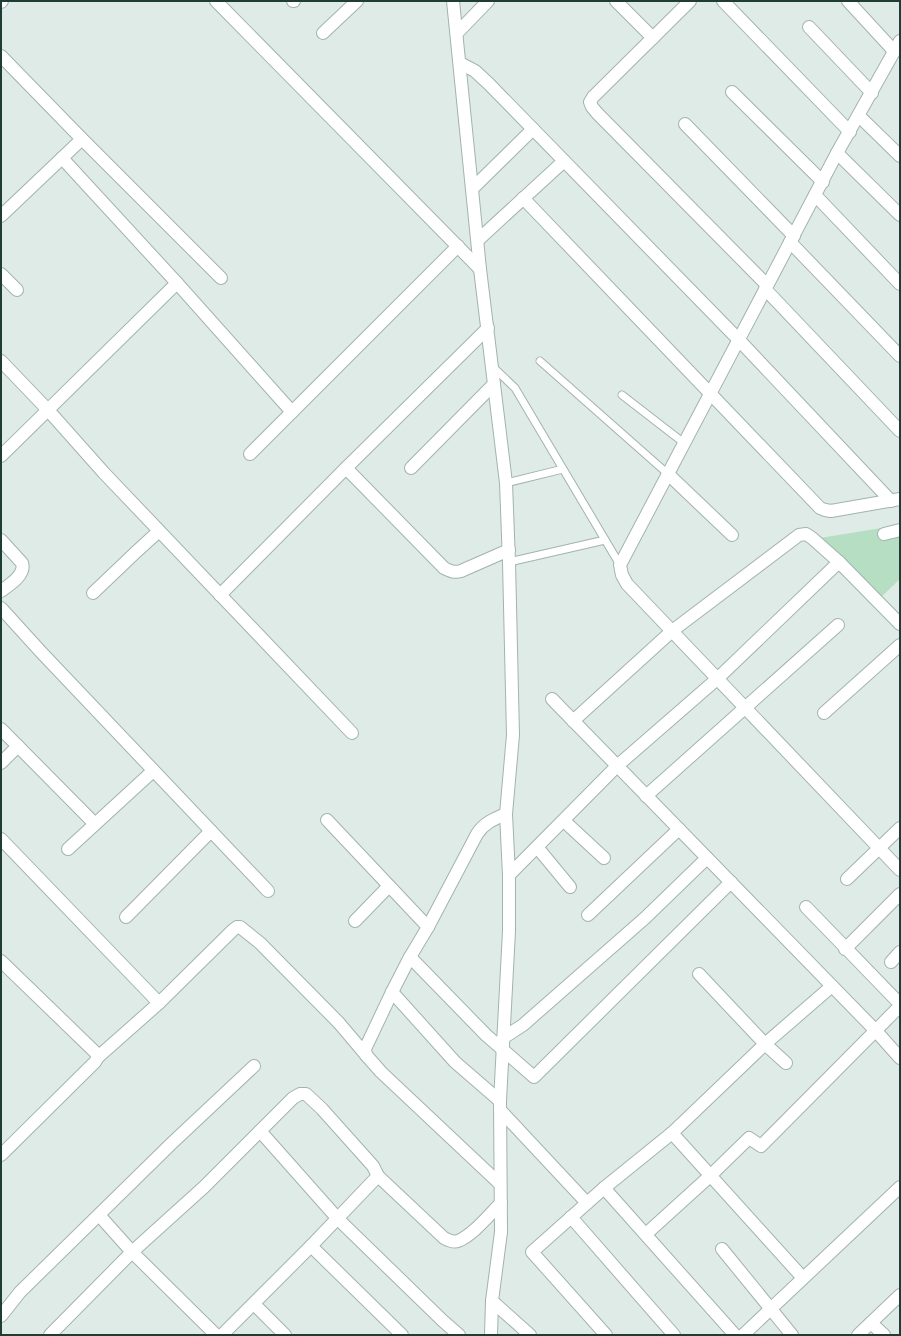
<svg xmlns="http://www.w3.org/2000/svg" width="901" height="1336" viewBox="0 0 901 1336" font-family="'PT Sans Narrow',sans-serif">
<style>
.green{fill:#b6dec3}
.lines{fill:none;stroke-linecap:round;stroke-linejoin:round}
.service-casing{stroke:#a2b3ae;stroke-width:9}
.minor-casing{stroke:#a2b3ae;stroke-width:14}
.tertiary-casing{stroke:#a2b3ae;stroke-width:14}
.service{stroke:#fff;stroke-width:7}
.minor{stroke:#fff;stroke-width:12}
.tertiary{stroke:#fff;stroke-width:12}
</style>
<rect width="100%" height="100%" fill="#dfebe6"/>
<path class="green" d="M 900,525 L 900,579 L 876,602 L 820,538 Z"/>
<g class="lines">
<g class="service-casing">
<g id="service">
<path d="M 540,361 L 668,474"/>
<path d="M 492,366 L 515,388 L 620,565"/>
<path d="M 622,395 L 684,443"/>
<path d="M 506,483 L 563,469"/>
<path d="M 509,562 L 605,540"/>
</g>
</g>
<g class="minor-casing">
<g id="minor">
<path d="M 216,1 L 480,269"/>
<path d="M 293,1 L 294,1"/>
<path d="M 616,1 L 653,38"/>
<path d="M 690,1 L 593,97 L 590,102 L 592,107 L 597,113 L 767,285"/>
<path d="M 723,1 L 850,132"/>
<path d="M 848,1 L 894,51"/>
<path d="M 809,27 L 872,93"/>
<path d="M 323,33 L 357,1"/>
<path d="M 457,33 L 488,1"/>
<path d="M 900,41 L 837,153 L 620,565 L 622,575 L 627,584 L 900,870"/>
<path d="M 1,56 L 82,139 L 221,278"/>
<path d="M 460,63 L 475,71 L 489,84 L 738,339 L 891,501"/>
<path d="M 732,92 L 823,182"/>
<path d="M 859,116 L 900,156"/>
<path d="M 685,124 L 794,236"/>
<path d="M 837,153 L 900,215"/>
<path d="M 62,158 L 177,283 L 292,412"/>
<path d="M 472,189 L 533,129"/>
<path d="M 815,195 L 900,284"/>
<path d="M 523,198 L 820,508 L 825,510 L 831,511 L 900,499"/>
<path d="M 1,216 L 82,139"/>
<path d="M 478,240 L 564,161"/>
<path d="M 790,242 L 900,356"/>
<path d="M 1,274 L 17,290"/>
<path d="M 765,289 L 900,431"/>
<path d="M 1,361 L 48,410 L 104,473 L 352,733"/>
<path d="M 250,454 L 458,246"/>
<path d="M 1,456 L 177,283"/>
<path d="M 346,468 L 444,568 C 450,571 454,573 461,571 L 509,550"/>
<path d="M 411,468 L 494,384"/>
<path d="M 668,474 L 732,535"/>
<path d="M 884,534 L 900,530"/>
<path d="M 1,540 L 22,563 C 26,575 9,585 1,591"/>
<path d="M 93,593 L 136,552 L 159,531"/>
<path d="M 220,595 L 346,468 L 488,328"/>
<path d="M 1,608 L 41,652 L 268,891"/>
<path d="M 552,699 L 876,1031 L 900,1058"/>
<path d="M 824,713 L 900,645"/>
<path d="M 573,721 L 672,631 L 799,535 L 806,534 L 812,538 L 839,562 L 900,624"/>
<path d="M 1,729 L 95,824"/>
<path d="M 1,763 L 18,746"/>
<path d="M 646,796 L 838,625"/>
<path d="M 327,820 L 428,927"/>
<path d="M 564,821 L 604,858"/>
<path d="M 1,839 L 159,1003"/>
<path d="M 537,847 L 570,887"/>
<path d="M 68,849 L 153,771"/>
<path d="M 509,875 L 617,766 L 717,679 L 839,562"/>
<path d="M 847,879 L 900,828"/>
<path d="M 806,907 L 900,1004"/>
<path d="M 588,915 L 679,829"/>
<path d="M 126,917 L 211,831"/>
<path d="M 355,921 L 389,886"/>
<path d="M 845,949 L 900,894"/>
<path d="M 410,957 L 486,1035 L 534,1077 L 731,882"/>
<path d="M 1,961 L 96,1053 L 98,1057 L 95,1062 L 1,1155"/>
<path d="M 891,962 L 900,952"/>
<path d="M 699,974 L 765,1044 L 786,1063"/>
<path d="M 392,992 L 455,1062 L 500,1101"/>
<path d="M 503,1038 L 523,1025 L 645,918 L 707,858"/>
<path d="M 98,1057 L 159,1003 L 233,930 L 237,927 L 240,927 L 260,943 L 339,1023 L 366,1055"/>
<path d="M 501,1111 L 587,1203"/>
<path d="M 260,1131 L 338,1219 L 443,1321 L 459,1335"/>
<path d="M 672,1133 L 803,1278"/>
<path d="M 500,1184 L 381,1072 L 366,1055 L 365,1049 L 392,992 L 410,957 L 428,927 L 477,834 C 484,823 494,819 506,814"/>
<path d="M 604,1188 L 735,1335"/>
<path d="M 99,1215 L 132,1252 L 216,1335"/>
<path d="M 571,1217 L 674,1335"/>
<path d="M 646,1234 L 710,1176 L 749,1138 L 761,1146 L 900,1006"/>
<path d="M 311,1246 L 402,1335"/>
<path d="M 722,1249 L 792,1335"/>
<path d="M 492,1301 L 530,1335"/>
<path d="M 254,1304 L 285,1335"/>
<path d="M 1,1316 L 20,1292 L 172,1143 L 254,1066"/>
<path d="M 871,1323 L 884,1335"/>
<path d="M 50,1335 L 132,1252 L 204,1187 L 293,1098 L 300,1094 L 306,1094 L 322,1109 L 373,1166 L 378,1176 L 444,1238 C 448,1240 453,1243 458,1241 C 473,1235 489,1215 501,1203"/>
<path d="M 222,1335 L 311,1246 L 378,1176"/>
<path d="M 606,1335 L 532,1252 L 604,1188 L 672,1133 L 765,1044 L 832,986"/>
<path d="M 743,1335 L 900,1187"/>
<path d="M 858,1335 L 900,1295"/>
</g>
</g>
<g class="tertiary-casing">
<g id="tertiary">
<path d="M 453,1 L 480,269 L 506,483 L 509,562 L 513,735 L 506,814 L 509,875 L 509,931 L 500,1101 L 501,1232 L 492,1301 L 491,1335"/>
<path d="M 1,2 L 2,1"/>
</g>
</g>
<use href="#service" class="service"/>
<use href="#minor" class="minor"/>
<use href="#tertiary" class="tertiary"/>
</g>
<rect width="901" height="1336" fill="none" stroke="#1f3c36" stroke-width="4"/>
</svg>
